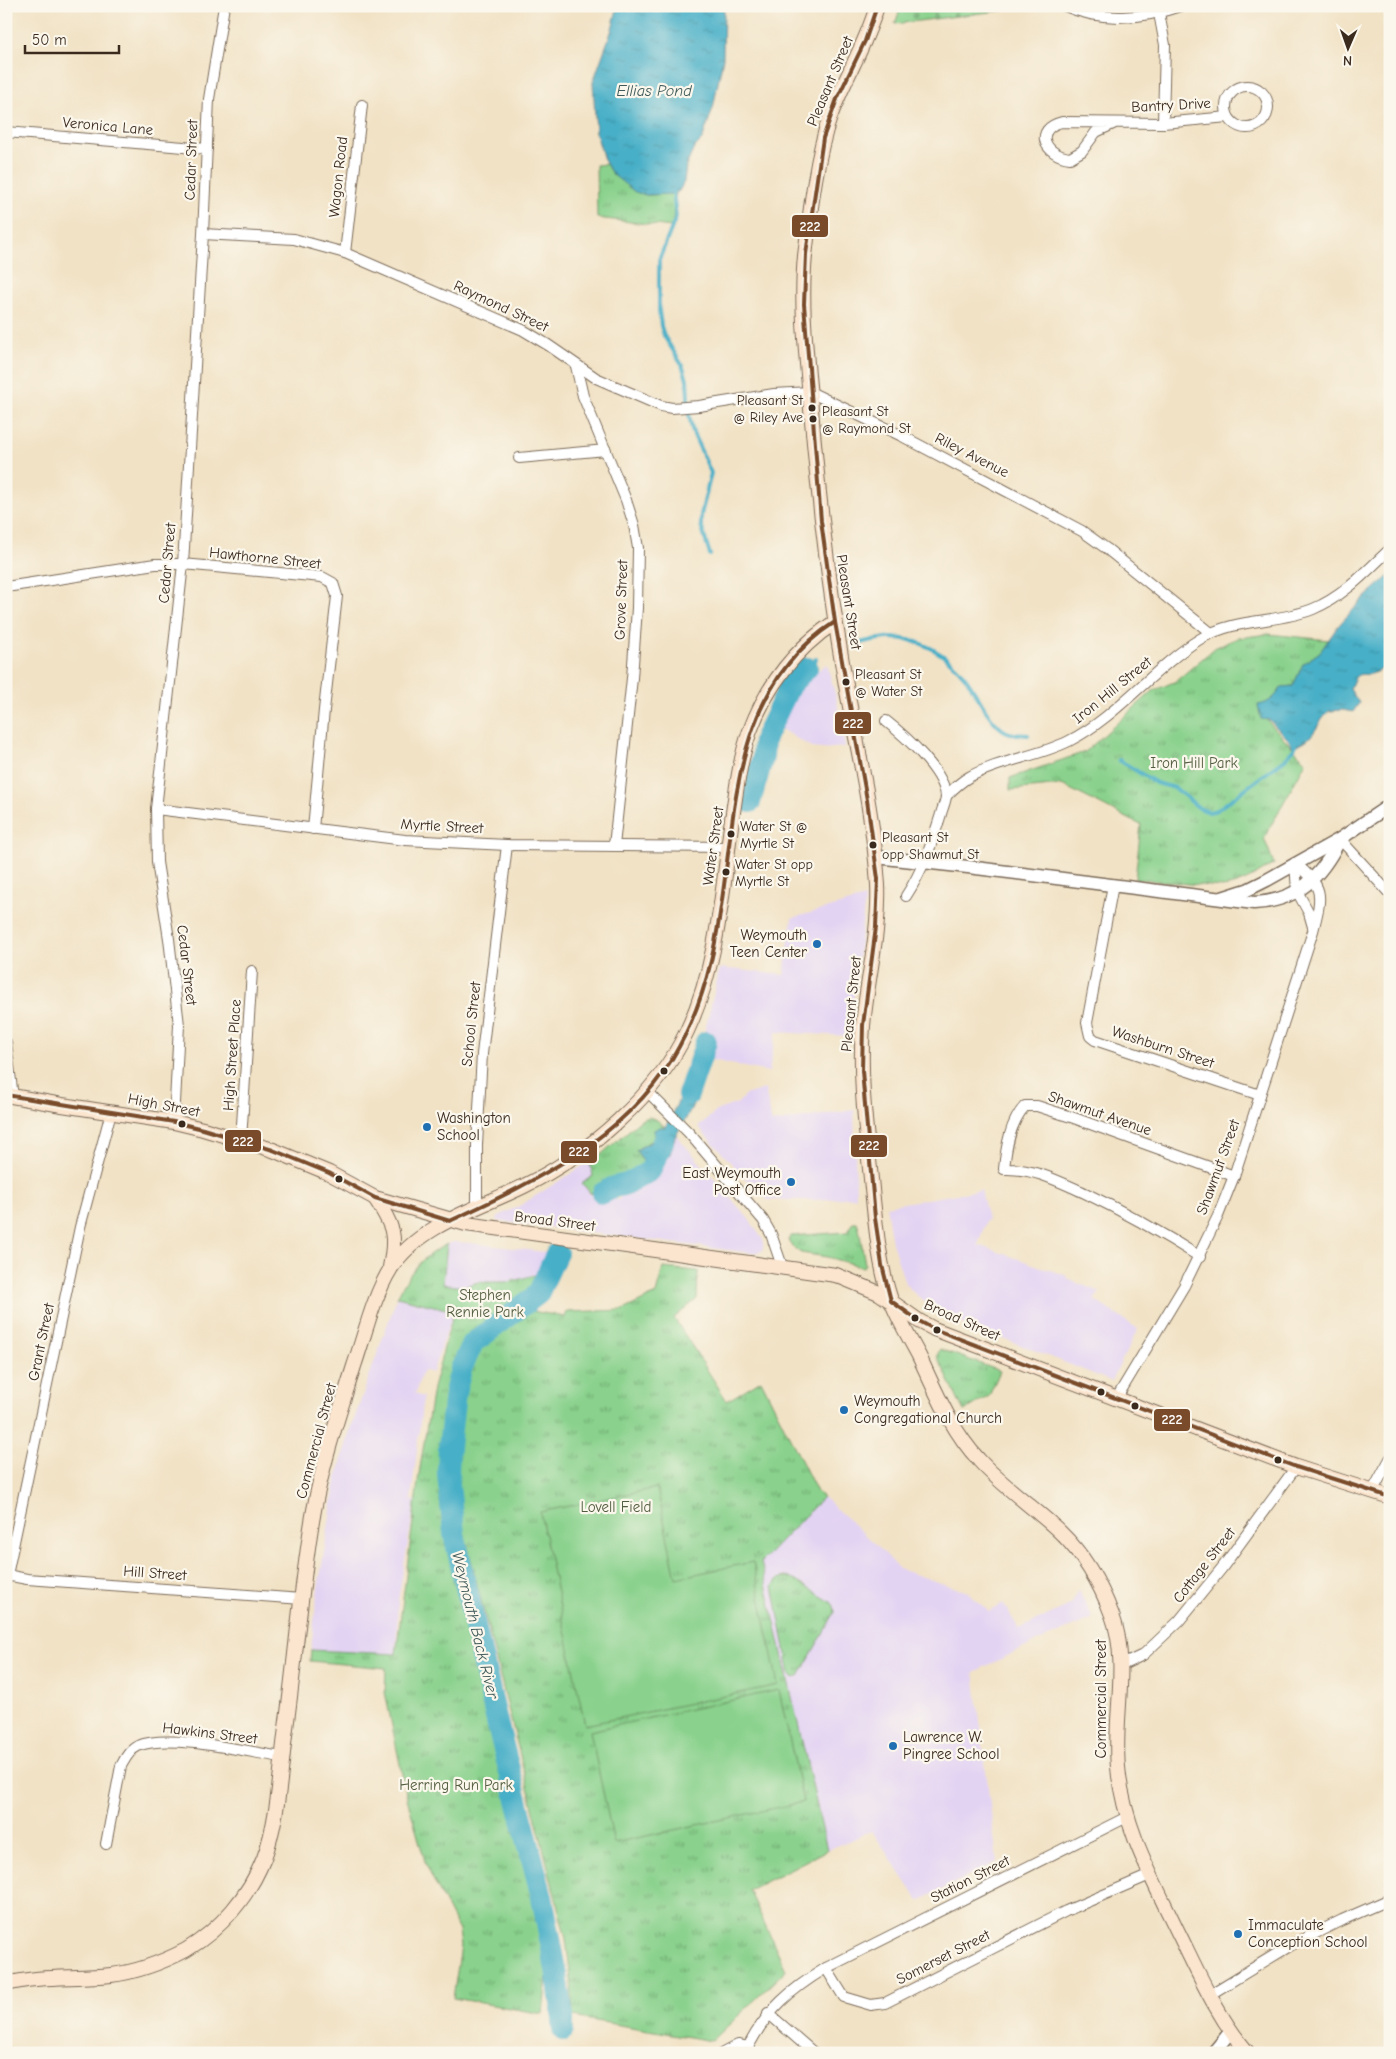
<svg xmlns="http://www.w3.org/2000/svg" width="1396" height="2059" viewBox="0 0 1396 2059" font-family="'Comic Neue',sans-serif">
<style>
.built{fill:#e3d3f3}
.cemetery{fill:url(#cemetery-stones);stroke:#627e55}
.park{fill:url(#park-tufts);stroke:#627e55}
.pitch{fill:#89d18c;stroke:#627e55}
.water{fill:url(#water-ripples);stroke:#416c72}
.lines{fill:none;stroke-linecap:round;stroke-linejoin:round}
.stream{stroke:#47afc7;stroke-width:4}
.river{stroke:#47afc7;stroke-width:22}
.minor-casing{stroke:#7b6a58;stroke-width:12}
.tertiary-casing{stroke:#7b6a58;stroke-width:15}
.secondary-casing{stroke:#7b6a58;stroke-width:16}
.minor{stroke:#fff;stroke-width:10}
.tertiary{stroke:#fff;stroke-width:12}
.secondary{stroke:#fbe5cf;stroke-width:14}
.bus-1-casing{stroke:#fbf7ec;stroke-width:8}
.bus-1{stroke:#7a4b2a;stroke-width:4}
.bus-dot{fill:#3b2a1e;stroke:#fbf7ec;stroke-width:2}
.poi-dot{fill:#1f6fb2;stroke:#fbf7ec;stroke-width:2}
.labels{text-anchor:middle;stroke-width:4.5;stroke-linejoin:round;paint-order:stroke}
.bus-label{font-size:14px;fill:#3b2a1e;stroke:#fbf7ec;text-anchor:start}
.street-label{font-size:15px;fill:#3b2a1e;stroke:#fbf7ec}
.park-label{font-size:15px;fill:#525c3f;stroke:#fbf7ec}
.poi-label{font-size:15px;fill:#3b2a1e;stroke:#fbf7ec;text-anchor:start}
.water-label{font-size:16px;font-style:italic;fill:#3f5959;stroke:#fbf7ec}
.line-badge{stroke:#fbf7ec;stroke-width:2}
.badge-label{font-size:14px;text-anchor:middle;font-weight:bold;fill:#fff}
</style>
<defs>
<pattern id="cemetery-stones" width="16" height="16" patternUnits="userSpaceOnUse" patternTransform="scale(1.25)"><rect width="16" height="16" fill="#89d18c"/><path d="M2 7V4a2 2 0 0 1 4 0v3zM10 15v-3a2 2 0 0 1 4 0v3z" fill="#71aa72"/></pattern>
<pattern id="park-tufts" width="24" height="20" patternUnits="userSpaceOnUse" patternTransform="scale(1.25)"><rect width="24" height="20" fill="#89d18c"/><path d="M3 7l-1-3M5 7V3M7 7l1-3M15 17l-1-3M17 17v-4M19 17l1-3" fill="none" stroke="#71aa72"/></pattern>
<pattern id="water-ripples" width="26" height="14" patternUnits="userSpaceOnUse" patternTransform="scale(1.25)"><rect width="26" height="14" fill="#47afc7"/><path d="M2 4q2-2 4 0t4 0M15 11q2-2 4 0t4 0" fill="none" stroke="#3c8fa1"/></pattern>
</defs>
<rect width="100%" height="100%" fill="#fbf7ec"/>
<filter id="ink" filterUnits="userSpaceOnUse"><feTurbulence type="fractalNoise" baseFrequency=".02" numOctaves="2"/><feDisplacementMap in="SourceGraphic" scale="10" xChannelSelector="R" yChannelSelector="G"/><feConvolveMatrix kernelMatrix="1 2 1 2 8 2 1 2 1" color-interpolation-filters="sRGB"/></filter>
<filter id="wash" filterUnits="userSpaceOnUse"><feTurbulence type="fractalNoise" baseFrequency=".0096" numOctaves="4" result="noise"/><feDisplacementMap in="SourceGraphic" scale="20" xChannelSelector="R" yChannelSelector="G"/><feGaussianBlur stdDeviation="1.12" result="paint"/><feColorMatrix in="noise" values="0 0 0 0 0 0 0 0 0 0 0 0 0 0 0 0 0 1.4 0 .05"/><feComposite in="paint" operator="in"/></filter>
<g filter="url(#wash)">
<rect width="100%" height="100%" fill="#f1e2c5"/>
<g class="built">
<path d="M 827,664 L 837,701 L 845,747 L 821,749 L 813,748 L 779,728 L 797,693 L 817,671 Z"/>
<path d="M 865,898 L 849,1036 L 776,1032 L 769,1072 L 712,1060 L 709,1044 L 702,1042 L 720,968 L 784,975 L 792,918 Z"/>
<path d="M 765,1089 L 772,1123 L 854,1110 L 856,1197 L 815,1200 L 768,1200 L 758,1192 L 698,1127 L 718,1110 L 738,1103 L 745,1095 Z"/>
<path d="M 676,1135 L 748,1218 L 763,1240 L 763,1248 L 761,1251 L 752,1253 L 498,1221 L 497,1218 L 499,1216 L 521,1205 L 589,1162 L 593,1176 L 582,1183 L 593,1197 L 619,1200 L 622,1193 L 660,1172 L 663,1163 L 670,1154 Z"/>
<path d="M 981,1190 L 988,1220 L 986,1221 L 978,1245 L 1067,1276 L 1067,1279 L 1100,1292 L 1094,1300 L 1138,1329 L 1111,1381 L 1026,1347 L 947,1318 L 915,1294 L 905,1283 L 892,1243 L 886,1206 Z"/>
<path d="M 454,1242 L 469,1243 L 554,1253 L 546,1272 L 509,1282 L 478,1282 L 462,1287 L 443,1284 L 447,1244 Z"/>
<path d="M 397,1297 L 454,1311 L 432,1373 L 423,1370 L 415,1394 L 423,1397 L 411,1500 L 415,1501 L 398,1601 L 396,1654 L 311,1650 L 317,1594 L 336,1481 L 349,1434 Z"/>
<path d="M 823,1497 L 880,1548 L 899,1569 L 968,1592 L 989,1612 L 1003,1603 L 1019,1629 L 1072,1604 L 1078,1589 L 1093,1618 L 1032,1644 L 974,1672 L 997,1862 L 919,1901 L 872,1831 L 827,1850 L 816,1804 L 761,1562 Z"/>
</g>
<path class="cemetery" d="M 901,6 L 1006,6 L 1005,10 L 895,24 Z"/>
<g class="park">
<path d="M 606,164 L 612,174 L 646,195 L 676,193 L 672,227 L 597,218 L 596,165 Z"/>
<path d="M 1268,634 L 1329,640 L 1320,652 L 1303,664 L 1293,686 L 1282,687 L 1273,700 L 1267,703 L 1266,719 L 1306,762 L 1264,838 L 1274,864 C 1257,874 1242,885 1222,887 L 1135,879 L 1141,825 L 1062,785 L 1010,790 L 1010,778 L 1085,752 L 1153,691 L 1176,681 L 1216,647 L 1238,638 Z"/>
<path d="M 649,1117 L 657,1120 L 665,1127 L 654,1139 L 636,1150 L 647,1167 C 629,1178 610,1184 591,1194 L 582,1183 L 593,1176 L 590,1164 L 641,1120 Z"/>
<path d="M 853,1222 L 857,1222 L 859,1228 L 865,1264 L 863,1267 L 827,1257 L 801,1253 L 793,1247 L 788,1240 L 791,1236 L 847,1232 Z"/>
<path d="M 447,1244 L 443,1284 L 462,1287 L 478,1282 L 509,1282 L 546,1272 L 537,1289 L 481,1333 L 475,1326 L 457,1370 L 452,1390 L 440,1501 L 445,1533 L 545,1941 L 548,1966 L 543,2014 L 453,1998 L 461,1946 L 459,1931 L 426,1865 L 407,1798 L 385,1692 L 386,1668 L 310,1661 L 311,1650 L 396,1654 L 419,1474 L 433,1388 L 454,1311 L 397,1297 C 411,1270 420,1258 447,1244 Z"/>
<path d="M 663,1268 L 698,1271 L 697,1299 L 674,1318 L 727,1401 L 761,1380 L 817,1492 L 823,1497 L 761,1562 L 827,1850 L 749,1890 L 786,1970 L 712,2041 L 573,2017 L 571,1979 L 566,1939 L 452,1484 L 453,1439 L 458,1404 L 463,1376 L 473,1351 L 481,1342 L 520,1315 L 532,1311 L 565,1317 L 567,1312 L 623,1310 L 656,1294 Z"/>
<path d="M 940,1349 L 1000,1371 L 989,1396 L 964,1411 L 937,1356 Z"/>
<path d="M 785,1577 L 791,1578 L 831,1602 L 834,1606 L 835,1612 L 799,1676 L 795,1678 L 790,1675 L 773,1586 L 778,1579 Z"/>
</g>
<g class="pitch">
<path d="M 657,1488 L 676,1578 L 753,1562 L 778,1685 L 585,1725 L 540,1512 Z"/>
<path d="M 779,1690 L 803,1802 L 614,1843 L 590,1731 Z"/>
</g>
<g class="water">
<path d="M 618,6 L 724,6 L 723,58 L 713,108 L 702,140 L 694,148 L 686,166 L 684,182 L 679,191 L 674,194 L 646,195 L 635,192 L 612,174 L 604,160 L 596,133 L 593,82 L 611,32 Z"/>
<path d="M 1390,575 L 1390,661 C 1386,665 1382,670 1377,672 C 1360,679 1358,666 1350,689 L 1359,703 L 1353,712 L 1343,710 L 1329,711 C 1314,727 1315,741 1292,746 L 1289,740 L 1269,720 L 1261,719 L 1258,705 C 1270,703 1275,697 1282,687 L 1293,686 L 1303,664 L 1320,652 L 1338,626 L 1364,598 Z"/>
<path d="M 699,1066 L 697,1091 L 691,1110 L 675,1137 L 670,1154 L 654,1173 L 648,1169 L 636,1150 L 654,1140 L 654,1130 L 660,1127 L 665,1127 L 677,1104 L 686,1082 Z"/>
</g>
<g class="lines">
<g class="stream">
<path d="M 673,190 L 676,217 L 659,260 L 659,311 L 661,326 L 664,336 L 682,365 L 687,379 L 689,415 L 693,433 L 711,473 L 701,515 L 701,525 L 710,555"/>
<path d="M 859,643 C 869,641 880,638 889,638 C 919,637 947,654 965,677 C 977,692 986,717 1002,729 C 1009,735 1019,734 1028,735"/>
<path d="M 804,665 L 807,668 L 816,659"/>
<path d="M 1119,760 L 1156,783 L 1175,788 L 1199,808 L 1209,812 L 1217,810 L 1285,759 L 1294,749 L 1296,741"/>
</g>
<g class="river">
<path d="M 750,802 L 763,757 L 764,740 L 790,685 L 807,668"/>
<path d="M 688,1095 L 706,1042"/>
<path d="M 603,1193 L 614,1187 L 627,1184 L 650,1171 L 663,1142"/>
<path d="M 557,1253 L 538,1294 L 473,1343 L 461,1369 L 455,1393 L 449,1447 L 448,1474 L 454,1534 L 498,1726 L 542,1897 L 557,1975 L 563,2018 L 563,2030"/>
</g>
</g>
</g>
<g filter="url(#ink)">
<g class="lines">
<g class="minor-casing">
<g id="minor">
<path d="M 1065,6 C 1101,22 1143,19 1180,6"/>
<path d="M 1159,13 L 1165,45 L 1163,123"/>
<circle cx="1247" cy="107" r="21"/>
<path d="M 1115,123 L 1096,132 L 1082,151 L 1070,158 C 1044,155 1033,129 1062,122 L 1163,123 L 1228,117"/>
<path d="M 6,132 L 207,149"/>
<path d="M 203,234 L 294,239 L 345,253 L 523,330 L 548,345 L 596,378 L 661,406 L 672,408 L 699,406 L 774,394 L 810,392 L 902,436 L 1082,531 L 1107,549 L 1211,633"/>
<path d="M 345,253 L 362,105"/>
<path d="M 576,366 L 583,396 L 626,500 L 634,525 L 638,548 L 637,608 L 632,678 L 614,846"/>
<path d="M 519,458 L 606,450"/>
<path d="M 6,587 L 155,564 L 183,564 L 322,577 L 333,583 L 337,596 L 324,710 L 313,829"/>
<path d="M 886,721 C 905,736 944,771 946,796 C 946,801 942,809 941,814 C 932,843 923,870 906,896"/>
<path d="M 946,796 C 953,789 960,782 969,777 C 1000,760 1037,757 1069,741 C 1118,716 1153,668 1200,639 C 1236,617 1275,624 1313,609 C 1343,597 1367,571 1390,549"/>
<path d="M 156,809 L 405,840 L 507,845 L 729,847"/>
<path d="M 1340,839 L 1390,894"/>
<path d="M 1295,863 L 1297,891 L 1309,913 L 1313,927"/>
<path d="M 1113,885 L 1087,1023 L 1090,1036 L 1095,1040 L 1260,1095"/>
<path d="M 6,1042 L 13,1097"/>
<path d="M 647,1091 L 689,1133 L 763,1220 L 771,1234 L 782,1266"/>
<path d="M 174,1122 L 179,1025 L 169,939 L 157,862 L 156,809 L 183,564 L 203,234 L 209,99 L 224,6"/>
<path d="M 241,1140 L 252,971"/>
<path d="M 477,1208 L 477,1145 L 482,1054 L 507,845"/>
<path d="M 1200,1257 C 1162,1233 1125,1212 1085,1193 C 1058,1181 1034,1168 1004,1169 C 1006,1148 1010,1122 1025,1106 L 1037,1106 L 1074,1118 L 1234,1176"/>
<path d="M 1116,1399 L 1184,1286 L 1218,1216 L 1234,1176 L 1313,931 C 1322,895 1325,888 1295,863"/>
<path d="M 1372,1492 L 1390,1459"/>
<path d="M 6,1575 L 27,1579 L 302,1599"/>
<path d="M 6,1580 L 80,1227 L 111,1112"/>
<path d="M 1120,1666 L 1143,1655 L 1179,1621 L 1222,1568 L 1296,1467"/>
<path d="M 106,1844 L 121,1766 C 125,1759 129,1750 138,1746 C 168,1733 248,1752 282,1757"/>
<path d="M 826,1968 L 1127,1817"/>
<path d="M 6,1969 L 10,1982"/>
<path d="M 1209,1995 L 1288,1947 L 1342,1920 L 1390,1899"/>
<path d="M 768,2013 L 814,2053"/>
<path d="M 748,2047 C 768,2009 790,1990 826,1968 L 844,1997 L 871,2005 L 885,2003 L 1066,1911 L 1150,1875"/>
<path d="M 723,2053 L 738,2045 L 748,2047 L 750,2052"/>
</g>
</g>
<g class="tertiary-casing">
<g id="tertiary">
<path d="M 876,857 L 968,867 L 1254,903 C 1298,901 1321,877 1340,839"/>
<path d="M 1222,898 L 1247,890 L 1267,880 L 1340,839 L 1390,805"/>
<path d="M 1213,2053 L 1231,2031"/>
</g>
</g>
<g class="secondary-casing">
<g id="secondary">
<path d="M 877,6 C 866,45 844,79 830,117 C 816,157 810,214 805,256 C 800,307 807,359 811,409 C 819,504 830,597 847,691 C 859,755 874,820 878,885 C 880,932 867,979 863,1026 C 859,1077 866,1128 871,1179 C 875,1218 878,1260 890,1297 C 897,1318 909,1337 919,1356 C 936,1392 951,1430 979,1460 C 1003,1487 1034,1507 1060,1532 C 1084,1555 1101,1585 1112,1615 C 1130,1663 1113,1717 1118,1767 C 1123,1826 1152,1878 1177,1930 C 1198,1972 1217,2017 1248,2053"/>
<path d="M 6,1095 L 62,1105 L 174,1122 L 203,1129 L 273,1150 L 329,1173 L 375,1198 L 466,1224 L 836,1275 L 879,1293 L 919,1321 L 934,1329 L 1296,1467 L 1390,1497"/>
<path d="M 375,1198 C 393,1226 397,1234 390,1267"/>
<path d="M 6,1984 C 42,1975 75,1979 111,1975 C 137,1972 163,1962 186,1950 C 221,1929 249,1896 264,1858 C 279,1817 280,1771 286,1728 C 296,1656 301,1582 314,1510 C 323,1461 339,1414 354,1366 C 365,1334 373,1297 391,1268 C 420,1224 480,1208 524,1186 C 587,1155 658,1095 687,1031 C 717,967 722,895 731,826 C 736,794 739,761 750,731 C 767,685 795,649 835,622"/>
</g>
</g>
<use href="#minor" class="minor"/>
<use href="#tertiary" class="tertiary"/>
<use href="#secondary" class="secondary"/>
<g class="bus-1-casing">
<g id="bus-1">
<path d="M 877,6 L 865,41 L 837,99 L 823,138 L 806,254 L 804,304 L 821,521 L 835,622 L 867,800 L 878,879 L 876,927 L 863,1025 L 862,1071 L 875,1218 L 882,1265 L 891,1301 L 919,1321 L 934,1329 L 1296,1467 L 1390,1497"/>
<path d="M 6,1095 L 174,1122 L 203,1129 L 273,1150 L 329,1173 L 375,1198 L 450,1221 C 533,1182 621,1141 672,1059 C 690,1029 703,995 711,961 C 740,843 718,697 835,622"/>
</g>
</g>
<use href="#bus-1" class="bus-1"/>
</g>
</g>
<g class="bus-dot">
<circle cx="812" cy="408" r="4.5"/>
<circle cx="813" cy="419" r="4.5"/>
<circle cx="846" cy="682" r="4.5"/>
<circle cx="731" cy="834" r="4.5"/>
<circle cx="873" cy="845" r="4.5"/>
<circle cx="726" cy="872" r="4.5"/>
<circle cx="664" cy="1071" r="4.5"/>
<circle cx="182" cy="1124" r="4.5"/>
<circle cx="339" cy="1179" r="4.5"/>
<circle cx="915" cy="1318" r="4.5"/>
<circle cx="937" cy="1330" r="4.5"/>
<circle cx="1101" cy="1392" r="4.5"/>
<circle cx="1135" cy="1406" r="4.5"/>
<circle cx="1278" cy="1460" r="4.5"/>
</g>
<g class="poi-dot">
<circle cx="817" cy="944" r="5"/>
<circle cx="427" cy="1127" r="5"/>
<circle cx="791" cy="1182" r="5"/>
<circle cx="844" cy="1410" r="5"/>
<circle cx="893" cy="1746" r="5"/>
<circle cx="1238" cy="1934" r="5"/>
</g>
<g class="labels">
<g class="bus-label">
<text x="803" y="405" text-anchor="end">Pleasant St<tspan x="803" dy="17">@ Riley Ave</tspan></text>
<text x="822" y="416">Pleasant St<tspan x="822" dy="17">@ Raymond St</tspan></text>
<text x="855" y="679">Pleasant St<tspan x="855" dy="17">@ Water St</tspan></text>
<text x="740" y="831">Water St @<tspan x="740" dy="17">Myrtle St</tspan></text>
<text x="882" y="842">Pleasant St<tspan x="882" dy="17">opp Shawmut St</tspan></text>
<text x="735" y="869">Water St opp<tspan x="735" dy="17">Myrtle St</tspan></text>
</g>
<g class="street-label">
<text transform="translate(830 81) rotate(-67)" y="5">Pleasant Street</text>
<text transform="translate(1171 105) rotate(-3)" y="5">Bantry Drive</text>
<text transform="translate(108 126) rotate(5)" y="5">Veronica Lane</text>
<text transform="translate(191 160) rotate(-88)" y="5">Cedar Street</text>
<text transform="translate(338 177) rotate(-84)" y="5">Wagon Road</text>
<text transform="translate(501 306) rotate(25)" y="5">Raymond Street</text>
<text transform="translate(972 455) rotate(27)" y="5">Riley Avenue</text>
<text transform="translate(265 558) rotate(6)" y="5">Hawthorne Street</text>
<text transform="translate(167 563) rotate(-85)" y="5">Cedar Street</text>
<text transform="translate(621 600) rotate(-88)" y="5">Grove Street</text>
<text transform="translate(849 602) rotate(81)" y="5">Pleasant Street</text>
<text transform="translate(1112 690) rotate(-39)" y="5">Iron Hill Street</text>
<text transform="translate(442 826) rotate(3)" y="5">Myrtle Street</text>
<text transform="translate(713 846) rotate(-82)" y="5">Water Street</text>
<text transform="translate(187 965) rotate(83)" y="5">Cedar Street</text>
<text transform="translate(851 1004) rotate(-84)" y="5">Pleasant Street</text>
<text transform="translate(471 1024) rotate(-84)" y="5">School Street</text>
<text transform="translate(1163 1047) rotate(18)" y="5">Washburn Street</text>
<text transform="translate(232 1055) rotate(-86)" y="5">High Street Place</text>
<text transform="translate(164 1105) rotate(11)" y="5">High Street</text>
<text transform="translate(1100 1113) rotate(19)" y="5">Shawmut Avenue</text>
<text transform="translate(1218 1167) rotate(-70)" y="5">Shawmut Street</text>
<text transform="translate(555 1221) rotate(7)" y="5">Broad Street</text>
<text transform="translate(962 1320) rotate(24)" y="5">Broad Street</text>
<text transform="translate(41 1342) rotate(-78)" y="5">Grant Street</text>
<text transform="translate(316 1441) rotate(-75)" y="5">Commercial Street</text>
<text transform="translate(1204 1565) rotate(-52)" y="5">Cottage Street</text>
<text transform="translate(155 1573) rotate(4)" y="5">Hill Street</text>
<text transform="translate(1101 1699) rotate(-90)" y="5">Commercial Street</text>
<text transform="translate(210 1733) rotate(7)" y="5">Hawkins Street</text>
<text transform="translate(970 1879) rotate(-27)" y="5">Station Street</text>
<text transform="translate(943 1957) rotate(-27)" y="5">Somerset Street</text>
</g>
<g class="park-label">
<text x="1194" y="768">Iron Hill Park</text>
<text x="485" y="1300">Stephen<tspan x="485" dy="17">Rennie Park</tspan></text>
<text x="616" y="1512">Lovell Field</text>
<text x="456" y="1790">Herring Run Park</text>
</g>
<g class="poi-label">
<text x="807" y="940" text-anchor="end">Weymouth<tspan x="807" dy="17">Teen Center</tspan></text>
<text x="437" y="1123">Washington<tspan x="437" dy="17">School</tspan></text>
<text x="781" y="1178" text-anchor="end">East Weymouth<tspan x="781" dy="17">Post Office</tspan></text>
<text x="854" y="1406">Weymouth<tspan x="854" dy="17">Congregational Church</tspan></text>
<text x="903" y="1742">Lawrence W.<tspan x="903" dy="17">Pingree School</tspan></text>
<text x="1248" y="1930">Immaculate<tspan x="1248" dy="17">Conception School</tspan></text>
</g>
<g class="water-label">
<text x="654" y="96">Ellias Pond</text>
<text transform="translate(476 1625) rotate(76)" y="6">Weymouth Back River</text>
</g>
</g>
<g class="line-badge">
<rect x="791" y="214" width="38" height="24" rx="5" fill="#7a4b2a"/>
<rect x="834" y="711" width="38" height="24" rx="5" fill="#7a4b2a"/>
<rect x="224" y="1129" width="38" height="24" rx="5" fill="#7a4b2a"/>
<rect x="850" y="1134" width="38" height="24" rx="5" fill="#7a4b2a"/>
<rect x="560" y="1140" width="38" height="24" rx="5" fill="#7a4b2a"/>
<rect x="1153" y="1408" width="38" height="24" rx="5" fill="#7a4b2a"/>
</g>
<g class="badge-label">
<text x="810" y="231">222</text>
<text x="853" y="728">222</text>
<text x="243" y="1146">222</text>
<text x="869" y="1150">222</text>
<text x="579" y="1156">222</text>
<text x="1172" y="1424">222</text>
</g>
<rect width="1396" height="2059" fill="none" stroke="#fbf7ec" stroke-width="25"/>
<g transform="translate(1348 48) rotate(182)" stroke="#fbf7ec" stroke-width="4" paint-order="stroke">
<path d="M0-4L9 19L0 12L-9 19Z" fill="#3b2a1e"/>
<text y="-8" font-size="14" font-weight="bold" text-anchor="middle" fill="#3b2a1e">N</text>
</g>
<path d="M25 45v8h94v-8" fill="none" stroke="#3b2a1e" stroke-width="2.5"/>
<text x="32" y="45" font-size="15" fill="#3b2a1e" stroke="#fbf7ec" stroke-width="4" paint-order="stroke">50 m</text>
</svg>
